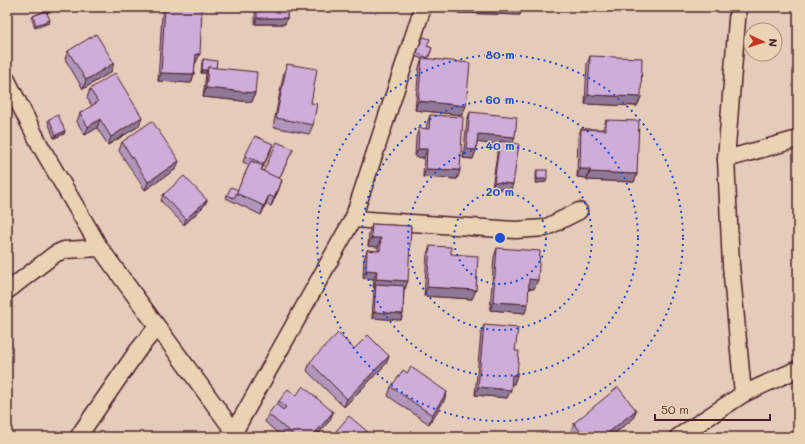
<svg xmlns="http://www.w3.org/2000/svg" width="805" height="444" viewBox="0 0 805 444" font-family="Mali,sans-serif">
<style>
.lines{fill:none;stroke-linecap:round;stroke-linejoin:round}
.minor-casing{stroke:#4a1f2b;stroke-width:19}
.minor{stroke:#e9d3b2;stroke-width:16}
.wall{fill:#b195bb;stroke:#4a1f2b}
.shaded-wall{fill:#907998;stroke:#4a1f2b}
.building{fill:#ceadd9;stroke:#4a1f2b}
.ring{fill:none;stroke:#1d4ed8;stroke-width:2;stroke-dasharray:2 4}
.centre{fill:#1d4ed8;stroke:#e9d3b2;stroke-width:2}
.ring-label{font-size:12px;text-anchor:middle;font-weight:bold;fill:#1d4ed8;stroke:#e9d3b2;stroke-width:3;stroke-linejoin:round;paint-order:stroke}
</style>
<rect width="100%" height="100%" fill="#e4cbba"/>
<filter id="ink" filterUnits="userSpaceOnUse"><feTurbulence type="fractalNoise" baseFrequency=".025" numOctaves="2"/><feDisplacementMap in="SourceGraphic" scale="8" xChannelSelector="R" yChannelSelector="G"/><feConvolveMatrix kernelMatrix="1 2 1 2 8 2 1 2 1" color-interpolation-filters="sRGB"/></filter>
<g filter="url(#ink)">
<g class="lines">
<g class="minor-casing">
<g id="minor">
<path d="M 738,7 L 726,159 L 798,139"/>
<path d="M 7,80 L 41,147 L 100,248 L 238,437"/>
<path d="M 726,159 L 731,265 L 743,394"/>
<path d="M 353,219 L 516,230 L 545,228 L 579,211"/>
<path d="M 7,291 L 55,254 L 64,250 L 100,248"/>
<path d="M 234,432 L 353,219 L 423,7"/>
<path d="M 80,434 L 138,350 L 157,327"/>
<path d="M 678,437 L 743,394 L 798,369"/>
</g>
</g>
<use href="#minor" class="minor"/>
</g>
<g class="wall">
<path d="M 43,7 L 61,7 L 47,12 L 49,23 L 35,28 L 32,19 L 33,16 L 44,11 Z"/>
<path d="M 164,7 L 183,7 L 196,63 L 195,63 L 194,74 L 191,83 L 158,81 L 162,15 Z"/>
<path d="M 244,7 L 281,8 L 277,7 L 291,7 L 290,10 L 287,9 L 287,18 L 285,24 L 255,24 L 255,14 L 256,12 L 243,9 Z"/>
<path d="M 458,7 L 523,7 L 520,15 L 458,13 Z"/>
<path d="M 423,37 L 427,46 L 432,48 L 428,59 L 462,115 L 415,110 L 419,67 L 422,59 L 415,56 Z"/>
<path d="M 68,51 L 111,72 L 83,89 L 65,59 Z"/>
<path d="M 590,56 L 641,97 L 637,106 L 585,104 L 587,64 Z"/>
<path d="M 203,59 L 255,93 L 252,102 L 203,97 L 206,73 L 201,73 L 202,62 Z"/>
<path d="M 287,64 L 311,103 L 313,125 L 309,134 L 273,127 L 284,72 Z"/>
<path d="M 90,89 L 139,126 L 108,145 L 97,128 L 85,135 L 77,122 L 80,113 L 92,106 L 87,98 Z"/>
<path d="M 470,112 L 513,143 L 511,190 L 492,188 L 498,147 L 498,145 L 477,142 L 476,150 L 473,159 L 463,158 L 467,120 Z"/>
<path d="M 430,115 L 460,170 L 457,179 L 423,177 L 424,158 L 415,157 L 416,137 L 419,128 L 426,129 L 427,124 Z"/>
<path d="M 49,119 L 65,131 L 64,134 L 54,138 L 48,122 Z"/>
<path d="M 606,120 L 637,174 L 634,182 L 587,180 L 587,178 L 577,177 L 578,137 L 581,129 L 603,129 Z"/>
<path d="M 122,142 L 176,169 L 145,190 L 119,151 Z"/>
<path d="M 293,149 L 279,179 L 279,189 L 271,206 L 266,204 L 261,215 L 226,198 L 227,195 L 238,190 L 249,165 L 243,162 L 245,156 L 271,150 L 261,171 L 263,172 Z"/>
<path d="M 537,170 L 546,182 L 536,183 L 536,173 Z"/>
<path d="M 163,195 L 207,200 L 204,206 L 184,225 L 161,201 Z"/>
<path d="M 372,224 L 411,226 L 405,289 L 404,289 L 403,314 L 401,320 L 372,318 L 374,290 L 375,287 L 373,287 L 374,279 L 363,278 L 364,259 L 367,250 L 378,251 L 378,247 L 368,246 L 369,233 Z"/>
<path d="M 430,246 L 476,290 L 472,299 L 424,296 L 427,254 Z"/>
<path d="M 497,248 L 534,289 L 529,288 L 525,313 L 490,310 L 494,257 Z"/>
<path d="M 484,325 L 515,351 L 517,375 L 514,384 L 511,384 L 507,398 L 475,395 L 481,333 Z"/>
<path d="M 389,356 L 386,364 L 344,407 L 307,371 L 310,362 Z"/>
<path d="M 391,387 L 444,401 L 429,424 L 388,396 Z"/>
<path d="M 296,396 L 333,412 L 330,420 L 316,437 L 282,437 L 265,422 L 268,414 L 277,405 L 279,401 Z"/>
<path d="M 636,410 L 633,419 L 610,437 L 575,437 L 571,431 L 574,423 Z"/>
</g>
<g class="shaded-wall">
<path d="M 47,7 L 61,7 L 45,13 Z"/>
<path d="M 460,7 L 523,7 L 520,15 L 458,13 Z"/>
<path d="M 257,18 L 287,18 L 285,24 L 255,24 Z"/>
<path d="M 50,20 L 49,23 L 35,28 L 36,25 Z"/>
<path d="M 196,54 L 200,54 L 196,63 L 192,62 Z"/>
<path d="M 114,63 L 111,72 L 83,89 L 86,80 Z"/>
<path d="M 202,70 L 207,70 L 206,73 L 201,73 Z"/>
<path d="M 161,73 L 194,74 L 191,83 L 158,81 Z"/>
<path d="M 206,88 L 255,93 L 252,102 L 203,97 Z"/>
<path d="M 588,95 L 641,97 L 637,106 L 585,104 Z"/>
<path d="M 418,101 L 466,106 L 462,115 L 415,110 Z"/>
<path d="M 142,117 L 139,126 L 108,145 L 111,137 Z"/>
<path d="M 100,119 L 97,128 L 85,135 L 88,127 Z"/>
<path d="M 65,131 L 64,134 L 54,138 L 56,135 Z"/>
<path d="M 478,134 L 515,137 L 512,146 L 500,141 L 498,145 L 475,142 Z"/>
<path d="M 273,144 L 271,150 L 261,170 L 264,164 Z"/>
<path d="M 293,149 L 290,155 L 276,185 L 278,179 Z"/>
<path d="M 418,149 L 427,149 L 424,158 L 415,157 Z"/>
<path d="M 466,149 L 476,150 L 473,159 L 463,158 Z"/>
<path d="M 179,161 L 176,169 L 145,190 L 148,182 Z"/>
<path d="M 426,169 L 460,170 L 457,179 L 423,177 Z"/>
<path d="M 580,169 L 590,169 L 587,178 L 577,177 Z"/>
<path d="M 590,172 L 637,174 L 634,182 L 587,180 Z"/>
<path d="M 537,179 L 547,179 L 546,182 L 536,183 Z"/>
<path d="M 282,180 L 279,189 L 271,206 L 274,198 Z"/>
<path d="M 494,182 L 513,184 L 511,190 L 492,188 Z"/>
<path d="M 269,195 L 266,204 L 261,215 L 264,206 Z"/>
<path d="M 207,200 L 204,206 L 184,225 L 186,219 Z"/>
<path d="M 371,238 L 381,238 L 378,247 L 368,246 Z"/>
<path d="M 366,270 L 377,271 L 374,279 L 363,278 Z"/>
<path d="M 376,279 L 408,281 L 405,289 L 376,287 L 376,284 L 375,287 L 373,287 Z"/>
<path d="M 529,279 L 538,280 L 534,289 L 526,288 Z"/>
<path d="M 427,287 L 476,290 L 472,299 L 424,296 Z"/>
<path d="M 493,302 L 528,304 L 525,313 L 490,310 Z"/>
<path d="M 374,312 L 403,314 L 401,320 L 372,318 Z"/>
<path d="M 389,356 L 386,364 L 344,407 L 347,399 Z"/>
<path d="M 512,375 L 517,375 L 514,384 L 509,384 Z"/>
<path d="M 478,387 L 511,390 L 507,398 L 475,395 Z"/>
<path d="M 447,392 L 444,401 L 429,424 L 432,415 Z"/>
<path d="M 636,410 L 633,419 L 610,437 L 603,437 Z"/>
<path d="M 333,412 L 330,420 L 316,437 L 312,437 Z"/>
</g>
<g class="building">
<path d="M 165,7 L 183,7 L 202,8 L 200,54 L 196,54 L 194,74 L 161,73 Z"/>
<path d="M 248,7 L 260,7 L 260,8 L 257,8 L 257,9 Z"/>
<rect x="257" y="8" width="30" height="10"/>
<path d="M 46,11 L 50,20 L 36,25 L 33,16 Z"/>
<path d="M 96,34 L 114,63 L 86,80 L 68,51 Z"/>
<path d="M 423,37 L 430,39 L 427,46 L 432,48 L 428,58 L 417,53 Z"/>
<path d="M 590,56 L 642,58 L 641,97 L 588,95 Z"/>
<path d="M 422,58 L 470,63 L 466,106 L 418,101 Z"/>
<path d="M 203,59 L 217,61 L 216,68 L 208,67 L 207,70 L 202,70 Z"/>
<path d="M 287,64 L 317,69 L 311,103 L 317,104 L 313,125 L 276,118 Z"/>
<path d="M 208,67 L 257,72 L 255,93 L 206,88 Z"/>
<path d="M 115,73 L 142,117 L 111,137 L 100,119 L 88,127 L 80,113 L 98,102 L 90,89 Z"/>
<path d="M 470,112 L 517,117 L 515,137 L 478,134 L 476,150 L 466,149 Z"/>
<path d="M 58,115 L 65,131 L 56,135 L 49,119 Z"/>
<path d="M 430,115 L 463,117 L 460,170 L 426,169 L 427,149 L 418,149 L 419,128 L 429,129 Z"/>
<path d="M 606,120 L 639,121 L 637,174 L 590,172 L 590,169 L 580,169 L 581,129 L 606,130 Z"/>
<path d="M 152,121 L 179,161 L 148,182 L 122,142 Z"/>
<path d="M 255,136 L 273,144 L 264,164 L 245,156 Z"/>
<path d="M 500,141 L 519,144 L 513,184 L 494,182 Z"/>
<path d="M 277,142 L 293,149 L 279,179 L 263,172 Z"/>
<path d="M 251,161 L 263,166 L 261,170 L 282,180 L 274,198 L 269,195 L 264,206 L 236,193 Z"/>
<rect x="537" y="170" width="10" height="9"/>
<path d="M 184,176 L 207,200 L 186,219 L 163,195 Z"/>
<path d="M 231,187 L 238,190 L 234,198 L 227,195 Z"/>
<path d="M 372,224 L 411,226 L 408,281 L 376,279 L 377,271 L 366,270 L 367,250 L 380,251 L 381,238 L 371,238 Z"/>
<path d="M 430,246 L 451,247 L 451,254 L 478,256 L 476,290 L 427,287 Z"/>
<path d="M 497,248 L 540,251 L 538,280 L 529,279 L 528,304 L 493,302 Z"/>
<path d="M 376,284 L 404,286 L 403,314 L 374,312 Z"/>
<path d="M 484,325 L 518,328 L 515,351 L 519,351 L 517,375 L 512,375 L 511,390 L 478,387 Z"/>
<path d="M 338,333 L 354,349 L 368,335 L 389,356 L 347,399 L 310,362 Z"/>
<path d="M 411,367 L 447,392 L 432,415 L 391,387 L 403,370 L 407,373 Z"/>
<path d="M 303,386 L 333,412 L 312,437 L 296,437 L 268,414 L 276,404 L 283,410 L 286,407 L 279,401 L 288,389 L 296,396 Z"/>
<path d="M 618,387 L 636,410 L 603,437 L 585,437 L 574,423 Z"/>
<path d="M 349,416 L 369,433 L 365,437 L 331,437 Z"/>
</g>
</g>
<g class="ring">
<circle cx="500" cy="238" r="46"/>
<circle cx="500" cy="238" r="92"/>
<circle cx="500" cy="238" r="138"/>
<circle cx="500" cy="238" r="183"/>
</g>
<circle cx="500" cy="238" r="6" class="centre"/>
<g class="ring-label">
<text x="500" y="59">80 m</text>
<text x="500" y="104">60 m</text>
<text x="500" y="150">40 m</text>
<text x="500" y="196">20 m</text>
</g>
<rect width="805" height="444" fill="none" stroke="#e9d3b2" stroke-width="24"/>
<rect x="12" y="12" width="781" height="420" fill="none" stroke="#4a1f2b" stroke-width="1.5" filter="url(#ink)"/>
<g transform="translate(763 42) rotate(94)"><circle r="19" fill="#e9d3b2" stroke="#a98b7c"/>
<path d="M0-3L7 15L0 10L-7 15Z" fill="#c8321e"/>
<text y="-6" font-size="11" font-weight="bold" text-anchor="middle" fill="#4a1f2b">N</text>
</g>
<path d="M655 414v6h115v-6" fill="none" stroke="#4a1f2b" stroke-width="2"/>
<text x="661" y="414" font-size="12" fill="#4a1f2b" stroke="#e9d3b2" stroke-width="3" paint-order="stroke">50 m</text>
</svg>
